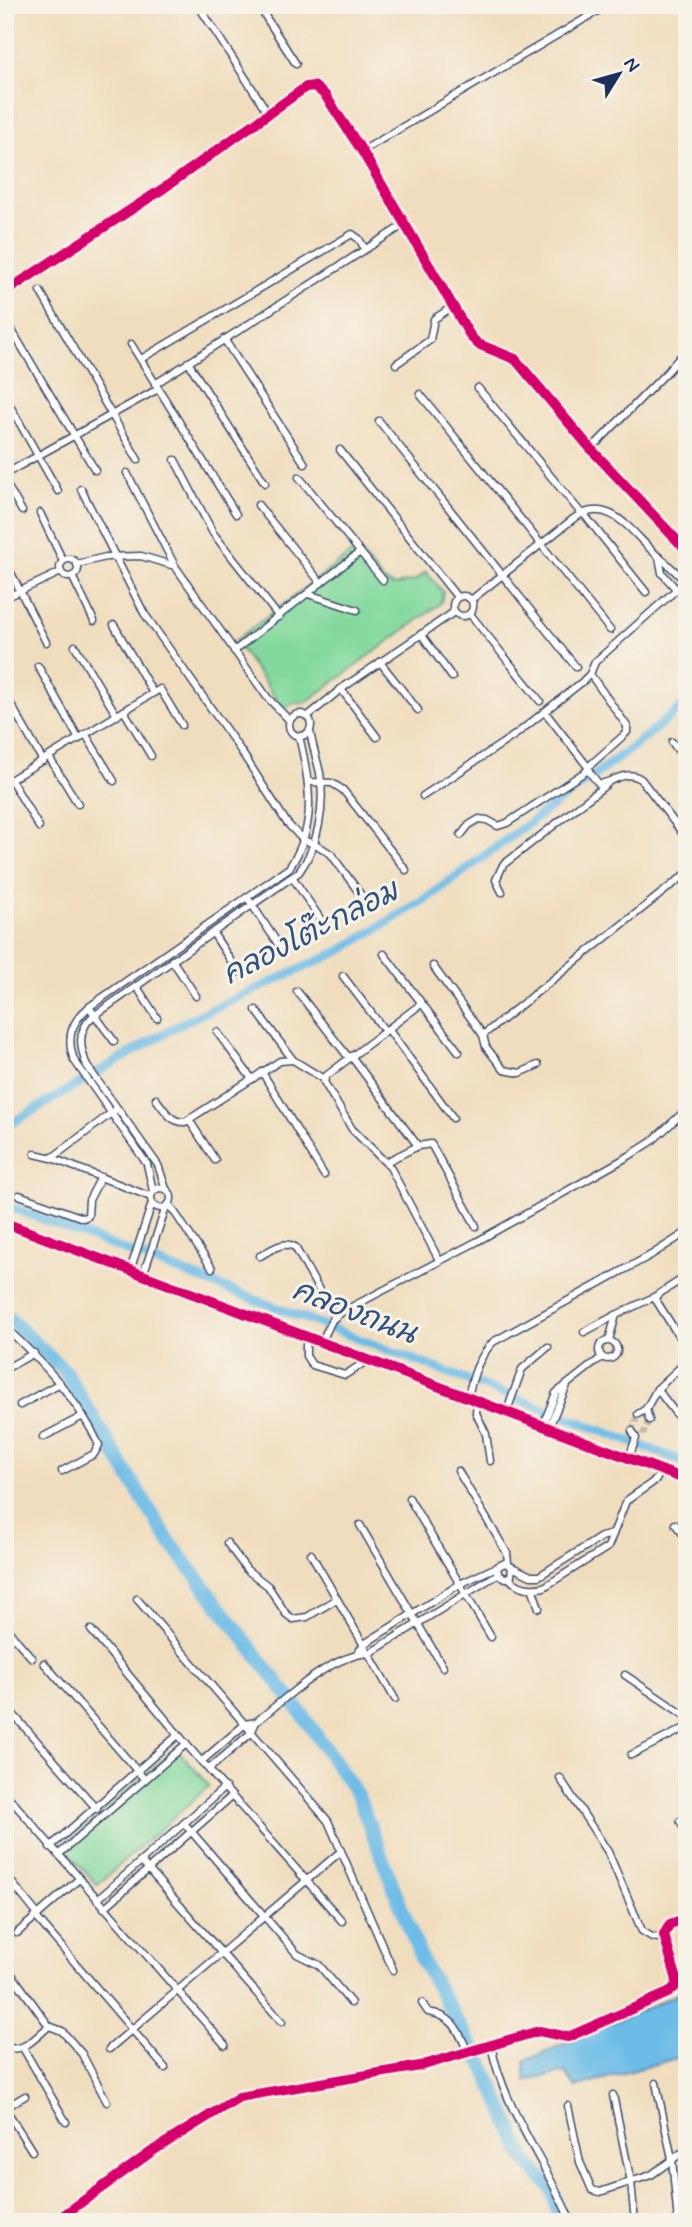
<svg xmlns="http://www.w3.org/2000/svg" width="692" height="2227" viewBox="0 0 692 2227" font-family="Mynerve,'Playpen Sans Thai',sans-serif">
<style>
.green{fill:#83d99d;stroke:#4f847e;stroke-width:2}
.water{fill:#6cbce7;stroke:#4476a2;stroke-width:2}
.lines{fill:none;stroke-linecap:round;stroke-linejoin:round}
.canal{stroke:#6cbce7;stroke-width:9}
.river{stroke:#6cbce7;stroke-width:14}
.street-tunnel{stroke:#c5baaa;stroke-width:6;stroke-dasharray:6 3;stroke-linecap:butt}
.street-casing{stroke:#3b496c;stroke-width:9}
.secondary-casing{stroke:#3b496c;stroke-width:12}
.street{stroke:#fff;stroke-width:6}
.secondary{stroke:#fff;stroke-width:10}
.cycleway-casing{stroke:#f7f3e8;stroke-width:15}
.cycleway{stroke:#d6006c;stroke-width:10}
.labels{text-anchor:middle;stroke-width:6;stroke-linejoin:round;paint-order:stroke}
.water-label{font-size:30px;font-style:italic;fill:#2f5280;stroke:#f7f3e8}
</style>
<rect width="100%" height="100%" fill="#f7f3e8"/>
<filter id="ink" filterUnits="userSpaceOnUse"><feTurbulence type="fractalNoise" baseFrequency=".0143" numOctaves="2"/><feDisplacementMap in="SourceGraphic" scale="14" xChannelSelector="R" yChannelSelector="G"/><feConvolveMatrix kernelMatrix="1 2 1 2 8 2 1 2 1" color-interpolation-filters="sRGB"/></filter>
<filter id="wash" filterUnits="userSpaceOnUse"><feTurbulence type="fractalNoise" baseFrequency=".00686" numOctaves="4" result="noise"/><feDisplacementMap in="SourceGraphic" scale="28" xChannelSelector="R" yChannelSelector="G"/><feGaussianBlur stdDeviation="1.57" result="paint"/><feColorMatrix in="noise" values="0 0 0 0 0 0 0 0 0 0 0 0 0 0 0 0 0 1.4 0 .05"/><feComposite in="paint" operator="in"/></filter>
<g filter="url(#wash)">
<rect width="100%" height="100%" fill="#f0ddbd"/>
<g class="green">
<path d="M 357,549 L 382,580 L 393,586 L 416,580 L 426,572 L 443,592 L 441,603 L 305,703 L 294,703 L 285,708 L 280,704 L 235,641 Z"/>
<path d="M 176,1748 L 209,1786 L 97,1885 L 63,1847 Z"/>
</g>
<path class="water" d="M 687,1990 L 687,2055 L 575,2087 L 565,2072 L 525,2081 L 525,2061 Z"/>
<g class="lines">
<g class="canal">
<path d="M 5,1127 L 182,1023 L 340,951 L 427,898 L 630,749 L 687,703"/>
<path d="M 5,1205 L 687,1463"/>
</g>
<path class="river" d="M 5,1315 L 64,1370 L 166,1537 L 302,1714 L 358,1796 L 423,1963 L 484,2067 L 525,2159 L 553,2191 L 560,2222"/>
</g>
</g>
<g filter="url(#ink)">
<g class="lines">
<g class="street-tunnel">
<path d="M 632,1431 L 638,1414"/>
<path d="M 643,1435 L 649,1420"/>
</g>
<g class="street-casing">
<g id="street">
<path d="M 198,5 L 268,113"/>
<path d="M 258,5 L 296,64"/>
<path d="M 362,151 L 608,5"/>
<path d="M 40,291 L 138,460"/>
<path d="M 5,292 L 164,188 L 306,87 L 314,86 L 325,95 L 362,151 L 471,337 L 478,344 L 515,359 L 591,449 L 687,551"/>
<path d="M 5,319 L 95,470"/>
<path d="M 224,339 L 305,464"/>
<path d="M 131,344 L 236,514"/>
<path d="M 141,359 L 352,234 L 359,239 L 365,249"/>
<path d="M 188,362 L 265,483"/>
<path d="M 396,364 L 430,340 L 434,319 L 452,307"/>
<path d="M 155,384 L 405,224"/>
<path d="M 478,388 L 581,513"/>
<path d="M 420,394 L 610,630"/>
<path d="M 5,397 L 58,491"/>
<path d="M 379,421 L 576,667"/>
<path d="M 591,449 L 668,371 L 687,349"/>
<path d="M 340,450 L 457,597"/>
<path d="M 175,460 L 213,533 L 279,617"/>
<path d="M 127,473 L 175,566"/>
<path d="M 5,474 L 158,389"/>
<path d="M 299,477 L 383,580"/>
<path d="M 5,482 L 22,511"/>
<path d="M 81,489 L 144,613 L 241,751 L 287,823 L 303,840 L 317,845 L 331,854 L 366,902"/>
<path d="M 258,505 L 321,583"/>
<path d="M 40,513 L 63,561"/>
<path d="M 583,513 L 646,592"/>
<path d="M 659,557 L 662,573 L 676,589"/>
<circle cx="69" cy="568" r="9"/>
<path d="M 5,561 L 46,642"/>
<path d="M 77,564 L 106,557 L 141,556 L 175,566 L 267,697 L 289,720"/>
<path d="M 72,576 L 94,621"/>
<path d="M 308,594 L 357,610"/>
<circle cx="463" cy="606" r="10"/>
<path d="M 5,598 L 61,572"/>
<path d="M 471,600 L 573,519 C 611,492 634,537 659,557 C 670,566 678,573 687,584"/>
<path d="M 470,614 L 540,701"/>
<path d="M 114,625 L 153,693"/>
<path d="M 421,634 L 452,677"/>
<path d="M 75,646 L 117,716"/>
<path d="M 234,651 L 360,552"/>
<path d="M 380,662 L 418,710"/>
<path d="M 38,666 L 79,739"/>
<path d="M 590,674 L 627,726 L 627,732 L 623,736 L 588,767 L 590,773 L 599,784 C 615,782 625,769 641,779 L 687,839"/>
<path d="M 341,689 L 377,737"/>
<path d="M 5,694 L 43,761"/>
<path d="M 124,711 L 151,756"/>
<path d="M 545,712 L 588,767"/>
<circle cx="300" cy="725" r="11"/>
<path d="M 308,716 L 341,689 L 454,612"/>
<path d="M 86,735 L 114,781"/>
<path d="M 672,742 L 687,763"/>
<path d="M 49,757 L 78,804"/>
<path d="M 11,780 L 39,827"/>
<path d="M 309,782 L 332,783 L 343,790 L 406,870"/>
<path d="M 5,783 L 160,689 L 182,725"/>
<path d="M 423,796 L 515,735 L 582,682 L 590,674 L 595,662 L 687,580"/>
<path d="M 461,835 L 469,825 L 479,819 L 487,820 L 498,826 L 507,823 L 588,770"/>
<path d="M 293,878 L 325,926"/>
<path d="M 502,892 L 496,880 L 503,865 L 607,784"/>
<path d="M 247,897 L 280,947"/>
<path d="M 213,933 L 238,972"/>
<path d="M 384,954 L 459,1052"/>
<path d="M 172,960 L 196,996"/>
<path d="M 433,966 L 483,1035 L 687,873"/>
<path d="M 343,976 L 385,1031"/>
<path d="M 137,987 L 157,1018"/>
<path d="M 297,991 L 349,1058"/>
<path d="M 421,1004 L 326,1076 L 324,1082 L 352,1129 L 390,1167 L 439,1260"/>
<path d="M 89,1007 L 114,1041"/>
<path d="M 256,1010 L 293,1060 L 324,1079"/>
<path d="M 388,1029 L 453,1118"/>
<path d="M 217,1032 L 252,1079"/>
<path d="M 483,1035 L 486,1047 L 504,1070 L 520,1073 L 538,1065"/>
<path d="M 351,1056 L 418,1146"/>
<path d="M 262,1072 L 324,1175"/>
<path d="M 156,1099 C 164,1109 171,1123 185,1122 L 280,1061 L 293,1060"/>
<path d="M 114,1111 L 52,1158 L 151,1197"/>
<path d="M 189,1120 L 215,1160"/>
<path d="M 35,1154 L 52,1158"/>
<path d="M 386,1162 L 418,1146 L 431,1144 L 476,1226"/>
<circle cx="161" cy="1198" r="10"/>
<path d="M 166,1189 L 158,1165 L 87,1066 C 80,1048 77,1032 91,1018 L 299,872 C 319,845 325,806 320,773 C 317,759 312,745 310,731"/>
<path d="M 153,1191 L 147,1164 L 74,1060 C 66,1038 71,1022 89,1007 L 289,868 C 318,827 310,782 299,736"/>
<path d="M 19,1195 L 83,1218 L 88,1216 L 89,1200 L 101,1177"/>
<path d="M 169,1204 L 212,1268"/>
<path d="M 260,1256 C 271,1250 283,1240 295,1247 L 334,1317"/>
<path d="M 130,1271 L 152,1203"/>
<path d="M 143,1275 L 166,1207"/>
<path d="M 654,1297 L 678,1335"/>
<path d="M 5,1327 C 42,1361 78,1399 99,1445 L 94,1454 L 62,1471"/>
<path d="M 584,1332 L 616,1315"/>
<path d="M 306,1335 L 306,1356 L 312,1365 L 345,1375 L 368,1360"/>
<path d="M 609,1340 L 616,1315 L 654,1297 L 687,1276"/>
<circle cx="608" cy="1350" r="9"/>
<path d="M 322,1341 L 332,1320 L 342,1312 L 476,1242 L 629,1156 L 651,1142 L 687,1109"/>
<path d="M 5,1369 L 34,1353"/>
<path d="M 657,1389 L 687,1428"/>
<path d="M 468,1396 C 473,1376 478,1358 493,1342 L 651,1255 L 687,1232"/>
<path d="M 477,1400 L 476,1413 L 486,1434 L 490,1461"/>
<path d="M 20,1405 L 60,1383"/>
<path d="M 646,1409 L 649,1420"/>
<path d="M 507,1411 L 522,1369 L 548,1347"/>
<path d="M 638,1414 L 646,1409 L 657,1389 L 687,1361"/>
<path d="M 543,1425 L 556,1393 L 602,1357"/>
<path d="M 549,1427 L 567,1385"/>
<path d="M 43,1437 L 83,1416"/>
<path d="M 629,1458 L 636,1438 L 632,1431"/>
<path d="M 458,1471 L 507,1553 L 508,1563"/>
<path d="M 687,1494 L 687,1499"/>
<path d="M 409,1498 L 491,1637"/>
<path d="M 675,1524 L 687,1539"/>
<path d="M 360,1525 L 443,1667"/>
<path d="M 227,1543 L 247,1570 L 268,1586 L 286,1614 L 293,1619 L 307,1617 L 337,1599"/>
<path d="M 311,1554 L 395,1699"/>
<path d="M 512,1567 L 531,1576 L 539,1576 L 601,1537 L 613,1534"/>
<path d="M 509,1578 C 518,1588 530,1590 544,1587 L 608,1547 L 626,1501 L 656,1480 L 661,1470"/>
<path d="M 533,1590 L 539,1608"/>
<path d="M 137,1599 L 328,1821 L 393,1970"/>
<path d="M 5,1627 L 32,1658"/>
<path d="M 91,1630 L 186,1744 L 342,1921"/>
<path d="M 357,1654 L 364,1644 L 460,1584 L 505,1563 L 512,1567 L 511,1576 L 506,1578 L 500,1576 L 497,1571 L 499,1565"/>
<path d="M 44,1663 L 145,1780"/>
<path d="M 625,1675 L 687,1717"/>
<path d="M 5,1705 L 97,1809"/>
<path d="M 631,1755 L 687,1727"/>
<path d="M 202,1761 L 245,1724 L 256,1722 C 286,1698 330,1655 370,1653 L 498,1574"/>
<path d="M 209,1769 L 251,1733 L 256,1722"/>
<path d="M 560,1778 L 608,1852 L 642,1931 L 652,1937 L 665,1939"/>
<path d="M 5,1793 L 225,2045"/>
<path d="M 680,1821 L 687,1835"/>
<path d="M 184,1823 L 297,1954 L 319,1965 L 351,2003"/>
<path d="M 50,1847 L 178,1735"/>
<path d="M 58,1855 L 186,1744"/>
<path d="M 141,1861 L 282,2022"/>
<path d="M 5,1874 L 38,1915"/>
<path d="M 97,1900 L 225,1787"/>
<path d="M 104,1908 L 232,1796"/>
<path d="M 36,1917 L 165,2068"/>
<path d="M 17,1933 L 79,1879"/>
<path d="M 5,1965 L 49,2026 L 62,2031 L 82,2054 L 107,2102"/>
<path d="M 422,2003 L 428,2012 C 454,2016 458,2030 468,2052"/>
<path d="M 491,2045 C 504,2110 546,2162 571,2222"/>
<path d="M 5,2047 C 23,2054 36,2037 49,2026"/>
<path d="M 23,2048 L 66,2122"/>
<path d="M 109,2049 L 340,1852"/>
<path d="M 656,2083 L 672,2159 L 678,2222"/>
<path d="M 613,2095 L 631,2182 L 635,2222"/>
<path d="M 568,2106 L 580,2162 L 592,2190 L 600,2192 L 651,2175 L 687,2149"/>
<path d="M 5,2108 L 32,2151"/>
<path d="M 5,2108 L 25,2096"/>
<path d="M 54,2222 L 154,2150 L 239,2097 L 420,2066 L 539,2031 L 568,2037 L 668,1993 L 675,1987 L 677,1980 L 664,1935 L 670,1924 L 687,1918"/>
</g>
</g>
<g class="secondary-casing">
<path id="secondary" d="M 5,1223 L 687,1480"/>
</g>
<use href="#street" class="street"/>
<use href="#secondary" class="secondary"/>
<g class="cycleway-casing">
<g id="cycleway">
<path d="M 5,292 L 164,188 L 306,87 L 314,86 L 325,95 L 362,151 L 471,337 L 478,344 L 515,359 L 591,449 L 687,551"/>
<path d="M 5,1223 L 687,1480"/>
<path d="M 54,2222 L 154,2150 L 239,2097 L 420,2066 L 539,2031 L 568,2037 L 668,1993 L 675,1987 L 677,1980 L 664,1935 L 670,1924 L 687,1918"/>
</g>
</g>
<use href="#cycleway" class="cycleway"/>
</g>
</g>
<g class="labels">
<g class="water-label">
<text transform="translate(310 932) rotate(-27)" y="10">คลองโต๊ะกล่อม</text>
<text transform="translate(355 1311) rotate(21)" y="10">คลองถนน</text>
</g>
</g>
<rect width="692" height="2227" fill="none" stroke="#f7f3e8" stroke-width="28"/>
<g transform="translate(619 74) rotate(53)" stroke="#f7f3e8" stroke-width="5" paint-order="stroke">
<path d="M0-5L12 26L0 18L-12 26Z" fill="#1b2f5e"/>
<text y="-10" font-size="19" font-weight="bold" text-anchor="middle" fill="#1b2f5e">N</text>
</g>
</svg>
